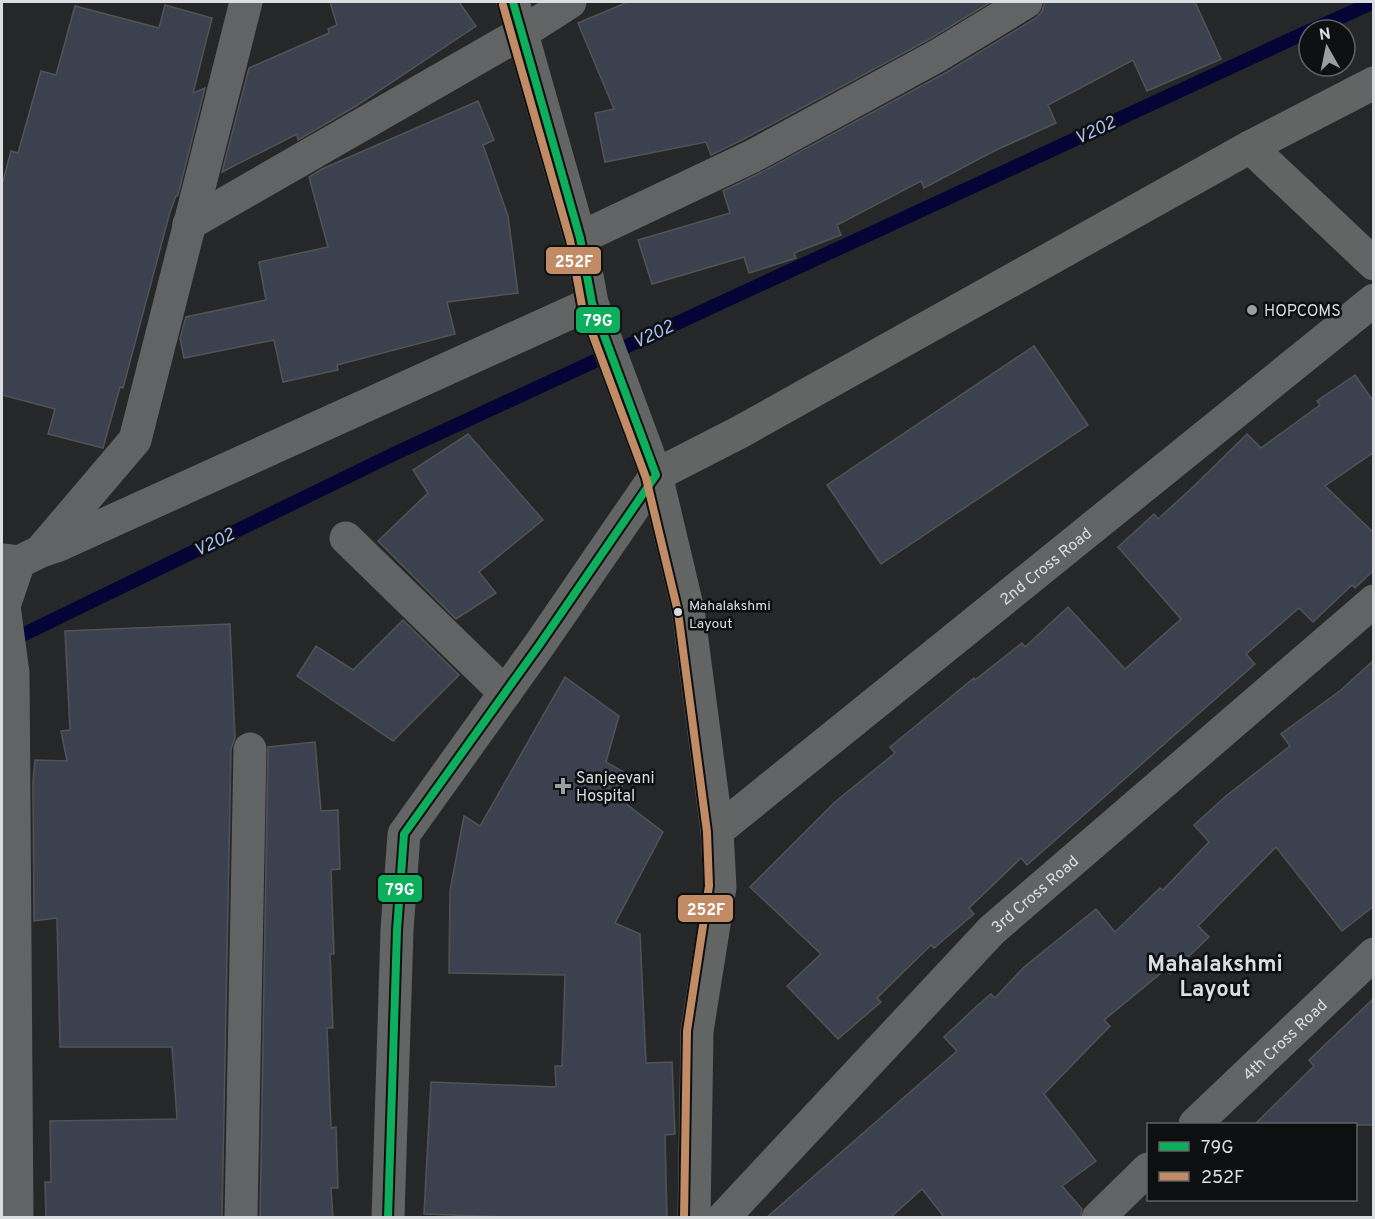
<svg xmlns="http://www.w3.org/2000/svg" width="1375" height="1219" viewBox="0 0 1375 1219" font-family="Overpass,sans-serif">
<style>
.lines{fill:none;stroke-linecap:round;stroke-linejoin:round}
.stream{stroke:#040437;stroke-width:14}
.building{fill:#3b414e;stroke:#525354;stroke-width:1.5}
.street{stroke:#626365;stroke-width:33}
.secondary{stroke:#626564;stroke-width:33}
.bus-1-casing{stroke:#0e0f11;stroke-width:12}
.bus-2-casing{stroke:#0e0f11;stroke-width:12}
.bus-1{stroke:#0daf5c;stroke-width:8}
.bus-2{stroke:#c18c65;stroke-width:8}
.poi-dot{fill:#9b9da0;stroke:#0e0f11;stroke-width:2}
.bus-dot{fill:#dbdde0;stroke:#0e0f11;stroke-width:2}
.labels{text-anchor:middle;stroke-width:5;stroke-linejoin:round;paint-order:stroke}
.bus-label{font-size:14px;fill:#dbdde0;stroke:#0e0f11;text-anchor:start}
.poi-label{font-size:16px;fill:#dbdde0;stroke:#0e0f11;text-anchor:start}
.street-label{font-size:16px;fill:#dbdde0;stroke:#0e0f11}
.water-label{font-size:18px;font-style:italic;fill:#a7bff7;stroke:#0e0f11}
.district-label{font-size:22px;font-weight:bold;fill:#dbdde0;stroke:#0e0f11}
.line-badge{stroke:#0e0f11;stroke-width:2}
.badge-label{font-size:16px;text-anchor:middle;font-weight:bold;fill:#fff}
</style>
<rect width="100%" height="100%" fill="#252729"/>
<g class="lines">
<g class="stream">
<path d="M 1312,30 L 1374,2"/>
<path d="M 10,641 L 396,453 L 1309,31"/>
</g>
</g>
<g class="building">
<path d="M 330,2 L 459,2 L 476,26 L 356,106 L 298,140 L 297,134 L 222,172 L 249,68 L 329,33 L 328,29 L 337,25 Z"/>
<path d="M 628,2 L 991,2 L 928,40 L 744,139 L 711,155 L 706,142 L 605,162 L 595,113 L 614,109 L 578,23 Z"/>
<path d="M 1045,2 L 1195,2 L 1221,59 L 1147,91 L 1133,60 L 1048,105 L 1056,123 L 994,151 L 924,188 L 921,181 L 837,225 L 841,235 L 794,253 L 796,258 L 749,273 L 744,257 L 652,284 L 638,240 L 730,213 L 723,191 L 762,172 L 947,72 L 1036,18 L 1042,11 Z"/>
<path d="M 165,5 L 212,18 L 193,93 L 205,88 L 178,195 L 176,196 L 170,212 L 123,388 L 120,387 L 103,448 L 48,434 L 55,409 L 2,395 L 2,185 L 11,151 L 18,153 L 41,71 L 56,75 L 75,6 L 159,28 Z"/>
<path d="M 478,101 L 494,140 L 483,145 L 508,216 L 518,293 L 447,302 L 455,334 L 337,365 L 338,370 L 283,382 L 274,340 L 184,358 L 180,338 L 186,317 L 266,300 L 259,262 L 328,247 L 309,177 L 322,169 Z"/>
<path d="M 1034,346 L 1088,425 L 881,564 L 827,485 Z"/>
<path d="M 1355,375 L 1374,402 L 1374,452 L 1325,486 L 1374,533 L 1374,570 L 1355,588 L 1352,585 L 1313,622 L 1299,608 L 1246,654 L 1255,664 L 1027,865 L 1021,858 L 969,908 L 974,914 L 934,948 L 931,945 L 877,998 L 881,1002 L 838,1039 L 787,986 L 821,954 L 750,887 L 835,802 L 895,753 L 890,747 L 974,678 L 975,680 L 1022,643 L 1025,647 L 1068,607 L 1125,669 L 1181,619 L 1118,547 L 1154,514 L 1158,519 L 1193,487 L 1247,434 L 1261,448 L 1320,405 L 1317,401 Z"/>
<path d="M 468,434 L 543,520 L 479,572 L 496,593 L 456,619 L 378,541 L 428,493 L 413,470 Z"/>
<path d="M 403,620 L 459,675 L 393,741 L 297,676 L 316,646 L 353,670 Z"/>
<path d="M 230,624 L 235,738 L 231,749 L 222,1218 L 46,1218 L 45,1182 L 51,1182 L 50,1121 L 177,1119 L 172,1047 L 60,1047 L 57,918 L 34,921 L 33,781 L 35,760 L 67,761 L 61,731 L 70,730 L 65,631 Z"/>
<path d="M 1374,660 L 1374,906 L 1342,931 L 1276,847 L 1198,926 L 1209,937 L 1170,974 L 1165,970 L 1104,1020 L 1110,1026 L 1044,1094 L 1096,1161 L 1062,1186 L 1082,1209 L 1080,1218 L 945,1218 L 922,1189 L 890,1218 L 766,1218 L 957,1051 L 944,1037 L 978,1005 L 991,994 L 995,998 L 1024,967 L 1096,909 L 1115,932 L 1160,888 L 1163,890 L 1209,842 L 1194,825 L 1226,796 L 1290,746 L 1281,734 L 1341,690 Z"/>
<path d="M 565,677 L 619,716 L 606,762 L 629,775 L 616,796 L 663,832 L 615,923 L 640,934 L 646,1063 L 672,1062 L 675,1134 L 665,1135 L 667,1218 L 543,1218 L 424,1214 L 431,1082 L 556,1087 L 555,1066 L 562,1066 L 565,975 L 449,973 L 450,891 L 464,816 L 480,826 Z"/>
<path d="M 315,742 L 321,811 L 338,810 L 340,869 L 331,870 L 334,954 L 330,954 L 333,1028 L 327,1028 L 331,1128 L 336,1127 L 338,1188 L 331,1188 L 333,1218 L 260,1218 L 268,747 Z"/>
<path d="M 1374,998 L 1374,1125 L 1254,1125 L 1314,1066 L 1309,1060 Z"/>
</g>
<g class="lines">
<g class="street">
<path d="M 189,224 L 523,32 L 570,2"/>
<path d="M 580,238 L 753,156 L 937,56 L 1026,2"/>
<path d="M 346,538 L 505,693"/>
<path d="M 44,547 L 135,440 L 246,2"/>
<path d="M 2,560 L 19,562 L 41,551 L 59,545 L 592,303"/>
<path id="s1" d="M 717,831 L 1374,300"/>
<path id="s2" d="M 1195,1124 L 1374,954"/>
<path d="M 17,1218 L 13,673 L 4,606 L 19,562"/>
<path d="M 241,1218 L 250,749"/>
<path id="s3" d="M 723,1218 L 992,930 L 1374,601"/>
<path d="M 1098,1218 L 1148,1169"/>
</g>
<g class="secondary">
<path d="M 513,2 L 580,238 L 592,303 L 656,475 L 688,610 L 717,831 L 720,887 L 697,1031 L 694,1218"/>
<path d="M 1250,147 L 1374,264"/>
<path d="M 388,1218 L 397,930 L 404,834 L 540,644 L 656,475 L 740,432 L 1250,147 L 1374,83"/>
</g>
<g class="bus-1-casing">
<path id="bus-1" d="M 388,1218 L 397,930 L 404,834 L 540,644 L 656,475 L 592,303 L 580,238 L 513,2"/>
</g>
<g class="bus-2-casing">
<path id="bus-2" d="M 503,5 L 570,240 L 582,306 L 646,478 L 678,612 L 707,832 L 709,886 L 687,1031 L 684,1218"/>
</g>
<use href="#bus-1" class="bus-1"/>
<use href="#bus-2" class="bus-2"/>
</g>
<g class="poi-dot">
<circle cx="1252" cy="310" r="6"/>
<path d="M560 777h6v6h6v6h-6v6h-6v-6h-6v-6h6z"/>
</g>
<circle class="bus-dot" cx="678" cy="612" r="5"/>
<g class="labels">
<g class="bus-label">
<text x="689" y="610">Mahalakshmi<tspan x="689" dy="18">Layout</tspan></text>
</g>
<g class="poi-label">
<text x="1264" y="316">HOPCOMS</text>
<text x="576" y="783">Sanjeevani<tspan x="576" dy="18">Hospital</tspan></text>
</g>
<g class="street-label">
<text dy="6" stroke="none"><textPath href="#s1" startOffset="422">2nd Cross Road</textPath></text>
<text dy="6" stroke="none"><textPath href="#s3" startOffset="450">3rd Cross Road</textPath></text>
<text dy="6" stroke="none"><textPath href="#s2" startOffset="123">4th Cross Road</textPath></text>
</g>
<g class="water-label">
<text transform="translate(1095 130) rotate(-25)" y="6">V202</text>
<text transform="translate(653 334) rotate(-25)" y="6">V202</text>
<text transform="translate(214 542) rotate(-26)" y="6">V202</text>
</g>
<g class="district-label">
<text x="1215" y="971">Mahalakshmi<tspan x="1215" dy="25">Layout</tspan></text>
</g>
</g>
<g class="line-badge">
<rect x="545" y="246" width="57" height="29" rx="6" fill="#c18c65"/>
<rect x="575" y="306" width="46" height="28" rx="6" fill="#0daf5c"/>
<rect x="377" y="874" width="46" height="29" rx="6" fill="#0daf5c"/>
<rect x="677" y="894" width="57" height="29" rx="6" fill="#c18c65"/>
</g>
<g class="badge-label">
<text x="574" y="267">252F</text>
<text x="598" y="326">79G</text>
<text x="400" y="895">79G</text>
<text x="706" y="915">252F</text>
</g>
<rect width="1375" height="1219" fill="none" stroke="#dbdde0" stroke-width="6"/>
<rect x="1147" y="1123" width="210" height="78" fill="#0e0f11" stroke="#606164" stroke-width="1.5"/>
<rect x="1159" y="1142" width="30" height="9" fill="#0daf5c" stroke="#606164" stroke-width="1.5"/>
<text x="1201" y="1153" font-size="18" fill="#dbdde0">79G</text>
<rect x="1159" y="1172" width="30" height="9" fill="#c18c65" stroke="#606164" stroke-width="1.5"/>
<text x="1201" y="1183" font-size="18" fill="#dbdde0">252F</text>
<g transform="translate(1327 48) rotate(351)"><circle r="28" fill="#0e0f11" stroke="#606164" stroke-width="1.5"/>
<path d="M0-4.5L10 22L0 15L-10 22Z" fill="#9b9da0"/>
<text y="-9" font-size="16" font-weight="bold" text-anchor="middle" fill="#dbdde0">N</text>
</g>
</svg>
